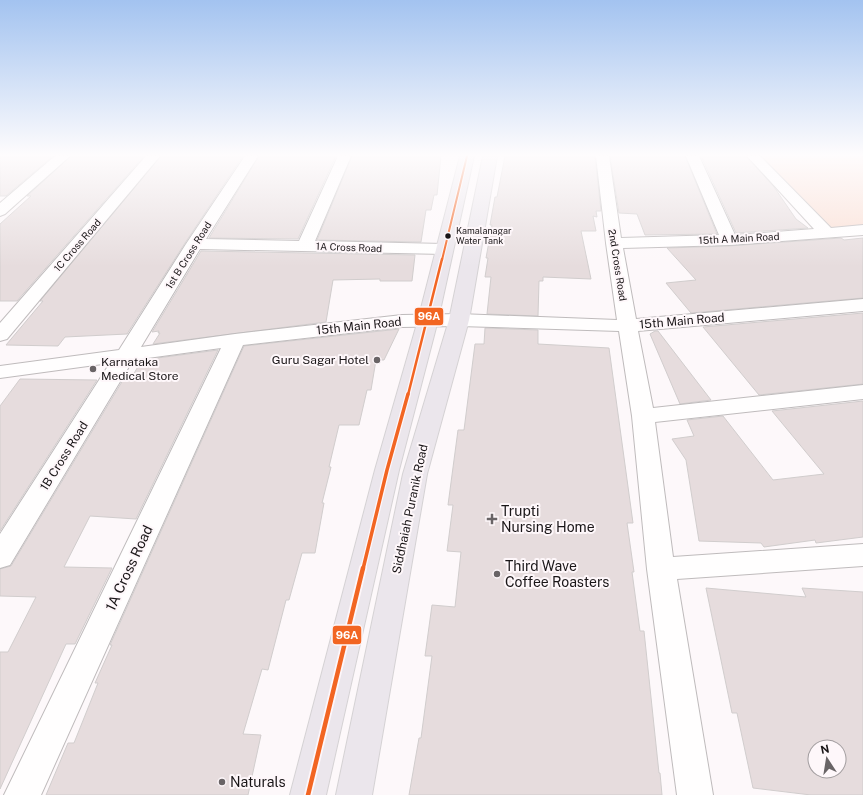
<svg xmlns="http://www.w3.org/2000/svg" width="863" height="795" viewBox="0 0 863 795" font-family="'Public Sans',sans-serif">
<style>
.green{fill:#fadfd4}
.building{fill:#e6dcdd;stroke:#d1cdcd;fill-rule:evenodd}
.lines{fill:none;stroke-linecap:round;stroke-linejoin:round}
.minor-casing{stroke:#bfbbbc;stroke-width:2}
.major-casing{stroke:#d5d2d4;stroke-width:2}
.minor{fill:#fffefe;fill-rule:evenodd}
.major{fill:#ebe6ec;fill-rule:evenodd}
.bus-1-far3-casing{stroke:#fef7fa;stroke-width:4}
.bus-1-far2-casing{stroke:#fef7fa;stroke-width:5}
.bus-1-far1-casing{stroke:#fef7fa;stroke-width:6}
.bus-1-casing{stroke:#fef7fa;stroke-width:8}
.bus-1-far3{stroke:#f26522;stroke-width:2}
.bus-1-far2{stroke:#f26522;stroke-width:2.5}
.bus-1-far1{stroke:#f26522;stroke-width:3.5}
.bus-1{stroke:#f26522;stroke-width:4.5}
.bus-dot{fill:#191517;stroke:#fef7fa;stroke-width:1.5}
.poi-dot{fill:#696466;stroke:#fef7fa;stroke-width:1.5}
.labels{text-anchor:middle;stroke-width:4;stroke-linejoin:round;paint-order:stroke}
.far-bus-label{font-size:9px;fill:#191517;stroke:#fef7fa;text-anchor:start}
.far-street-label{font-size:10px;fill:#191517;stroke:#fef7fa}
.street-label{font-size:12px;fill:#191517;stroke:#fef7fa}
.poi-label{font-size:12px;fill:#191517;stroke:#fef7fa;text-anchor:end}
.near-poi-label{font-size:14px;fill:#191517;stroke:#fef7fa;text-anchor:start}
.near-street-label{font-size:14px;fill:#191517;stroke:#fef7fa}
.line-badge{stroke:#fef7fa;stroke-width:1.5}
.badge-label{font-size:11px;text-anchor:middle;font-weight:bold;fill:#fff}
</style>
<rect width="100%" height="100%" fill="#fdf8fa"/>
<path class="green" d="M 758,156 L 863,156 L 863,225 L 825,228 Z"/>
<g class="building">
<path d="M 0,156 L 53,156 L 6,196 L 0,196 Z"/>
<path d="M 71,156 L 144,156 L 17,301 L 0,301 L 0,224 L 31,196 L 27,196 Z"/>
<path d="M 161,156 L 243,156 L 185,243 L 127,334 L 65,337 L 58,346 L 6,345 L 43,301 L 40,301 Z"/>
<path d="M 259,156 L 336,156 L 298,239 L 209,238 Z"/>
<path d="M 352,156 L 441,156 L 437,195 L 434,195 L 431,210 L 426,210 L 421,242 L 317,240 Z"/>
<path d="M 505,156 L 595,156 L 601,211 L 596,211 L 597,217 L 593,216 L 596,231 L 581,231 L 591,279 L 543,277 L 543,281 L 539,281 L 538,316 L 487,314 L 491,277 L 485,277 L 488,258 L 486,258 L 492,225 L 490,225 L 495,197 L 497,197 Z"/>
<path d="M 610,156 L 685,156 L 717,234 L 645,235 L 637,214 L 619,213 Z"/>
<path d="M 701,156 L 746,156 L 774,187 L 796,219 L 808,228 L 736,233 Z"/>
<path d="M 841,238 L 844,240 L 863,238 L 863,298 L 691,313 L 666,283 L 696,280 L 667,248 L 729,246 Z"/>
<path d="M 201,251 L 415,255 L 412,281 L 380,281 L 380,279 L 333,280 L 326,322 L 153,344 L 160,333 L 158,333 L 159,331 L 152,332 Z"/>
<path d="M 863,313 L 863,384 L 759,395 L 703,327 Z"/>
<path d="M 485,328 L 538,330 L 538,344 L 609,348 L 633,523 L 627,523 L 634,572 L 632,572 L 640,631 L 644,631 L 659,773 L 660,773 L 662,795 L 409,795 L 419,738 L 421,738 L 432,656 L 425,656 L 432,605 L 455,607 L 461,552 L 447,551 L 453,505 L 448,505 L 458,430 L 464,430 L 475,344 L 484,344 Z"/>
<path d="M 399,329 L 384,360 L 376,360 L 371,390 L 367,390 L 359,425 L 339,425 L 329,467 L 331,467 L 322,503 L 324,503 L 315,553 L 302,553 L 289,600 L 286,600 L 268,670 L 262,669 L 243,734 L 261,735 L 248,795 L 46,795 L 68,743 L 74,743 L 98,683 L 95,683 L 112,645 L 110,645 L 244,346 Z"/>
<path d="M 655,331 L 658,331 L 711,400 L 680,404 L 650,334 Z"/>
<path d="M 218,350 L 136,519 L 90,516 L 64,567 L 112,568 L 75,644 L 66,644 L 0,789 L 0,652 L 8,652 L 36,597 L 0,596 L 0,569 L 11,566 L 123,380 L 130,380 L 142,360 Z"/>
<path d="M 20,379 L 97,380 L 0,531 L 0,406 Z"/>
<path d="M 863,401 L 863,537 L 816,543 L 815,540 L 764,547 L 761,543 L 699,541 L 686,460 L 672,439 L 694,436 L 687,420 L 723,416 L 773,480 L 824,474 L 772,411 Z"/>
<path d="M 706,588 L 806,597 L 802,588 L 863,592 L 863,795 L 811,795 L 753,788 L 737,713 L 732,713 ZM 815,747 L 839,747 L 839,771 L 815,771 Z"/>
</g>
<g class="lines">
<g class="minor-casing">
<g id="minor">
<path d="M 55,156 L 70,156 L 5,214 L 0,216 L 0,203 Z"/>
<path d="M 146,156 L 160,156 L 7,339 L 0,341 L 0,323 Z"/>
<path d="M 245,156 L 258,156 L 206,239 L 299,241 L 338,156 L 351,156 L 315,241 L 444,244 L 450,246 L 452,249 L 450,252 L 444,254 L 200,249 L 141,347 L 235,334 L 402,315 L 459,314 L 617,320 L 606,243 L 596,156 L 609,156 L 621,238 L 719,235 L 686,156 L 699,156 L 735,235 L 814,229 L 747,156 L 760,156 L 831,228 L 863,225 L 863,235 L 729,245 L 623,248 L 636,319 L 863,299 L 863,311 L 638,331 L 653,408 L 863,385 L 863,399 L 655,422 L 673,557 L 863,544 L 863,566 L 677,579 L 713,795 L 677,795 L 647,569 L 632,416 L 619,331 L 459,326 L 402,327 L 243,345 L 41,795 L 4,795 L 221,348 L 133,360 L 10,565 L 0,568 L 0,534 L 110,363 L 0,378 L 0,366 L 119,350 L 186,244 Z"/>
</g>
</g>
<g class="major-casing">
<g id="major">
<path d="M 460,156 L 474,156 L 438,320 L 399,470 L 326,795 L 290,795 L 375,470 L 418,320 Z"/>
<path d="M 483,156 L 497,156 L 469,320 L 427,474 L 372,795 L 336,795 L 403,474 L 449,320 Z"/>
</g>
</g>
<use href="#minor" class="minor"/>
<use href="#major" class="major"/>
<g class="bus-1-far3-casing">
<path id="bus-1-far3" d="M 442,260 L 467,156"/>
</g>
<g class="bus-1-far2-casing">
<path id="bus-1-far2" d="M 408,395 L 442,259"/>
</g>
<g class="bus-1-far1-casing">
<path id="bus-1-far1" d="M 363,569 L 387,470 L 408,394"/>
</g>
<g class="bus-1-casing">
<path id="bus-1" d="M 308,795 L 363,568"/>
</g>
<use href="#bus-1-far3" class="bus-1-far3"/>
<use href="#bus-1-far2" class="bus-1-far2"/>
<use href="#bus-1-far1" class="bus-1-far1"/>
<use href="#bus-1" class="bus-1"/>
</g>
<linearGradient id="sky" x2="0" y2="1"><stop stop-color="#a3c3f0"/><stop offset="0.58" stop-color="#fefcfd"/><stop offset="1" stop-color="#fefcfd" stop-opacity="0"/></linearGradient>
<rect width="863" height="267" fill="url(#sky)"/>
<circle class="bus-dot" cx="448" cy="236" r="3.5"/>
<g class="poi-dot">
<circle cx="377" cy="360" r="4"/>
<circle cx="93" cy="369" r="4"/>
<path d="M490 513h4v4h4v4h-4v4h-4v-4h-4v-4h4z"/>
<circle cx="497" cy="574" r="4"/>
<circle cx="222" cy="782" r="4"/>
</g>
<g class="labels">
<g class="far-bus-label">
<text x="456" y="234">Kamalanagar<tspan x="456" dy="10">Water Tank</tspan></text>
</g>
<g class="far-street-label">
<text transform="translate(739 238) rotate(-3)" y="4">15th A Main Road</text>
<text transform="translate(77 245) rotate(-49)" y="4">1C Cross Road</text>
<text transform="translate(349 247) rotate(2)" y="4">1A Cross Road</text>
<text transform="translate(188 255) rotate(-58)" y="4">1st B Cross Road</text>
<text transform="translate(618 265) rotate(81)" y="4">2nd Cross Road</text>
</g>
<g class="street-label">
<text transform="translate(682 321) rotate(-5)" y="4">15th Main Road</text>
<text transform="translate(359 326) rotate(-6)" y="4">15th Main Road</text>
<text transform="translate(64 456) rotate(-58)" y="4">1B Cross Road</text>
<text transform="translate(410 509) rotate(-78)" y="4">Siddhaiah Puranik Road</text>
</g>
<g class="poi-label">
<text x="369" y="364">Guru Sagar Hotel</text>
<text x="101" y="366" text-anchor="start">Karnataka<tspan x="101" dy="14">Medical Store</tspan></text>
</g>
<g class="near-poi-label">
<text x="501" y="516">Trupti<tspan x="501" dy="16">Nursing Home</tspan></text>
<text x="505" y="571">Third Wave<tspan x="505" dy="16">Coffee Roasters</tspan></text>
<text x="230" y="787">Naturals</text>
</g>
<g class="near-street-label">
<text transform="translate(129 568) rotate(-65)" y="5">1A Cross Road</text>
</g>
</g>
<g class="line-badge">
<rect x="414" y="307" width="30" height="19" rx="4" fill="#f26522"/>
<rect x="332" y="625" width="30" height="20" rx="4" fill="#f26522"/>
</g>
<g class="badge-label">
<text x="429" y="320">96A</text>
<text x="347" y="639">96A</text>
</g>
<g transform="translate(827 759) rotate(348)"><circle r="19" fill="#fef7fa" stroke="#a29d9f"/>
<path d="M0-3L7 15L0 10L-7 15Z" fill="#696466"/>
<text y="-6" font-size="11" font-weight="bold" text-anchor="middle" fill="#191517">N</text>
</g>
</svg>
